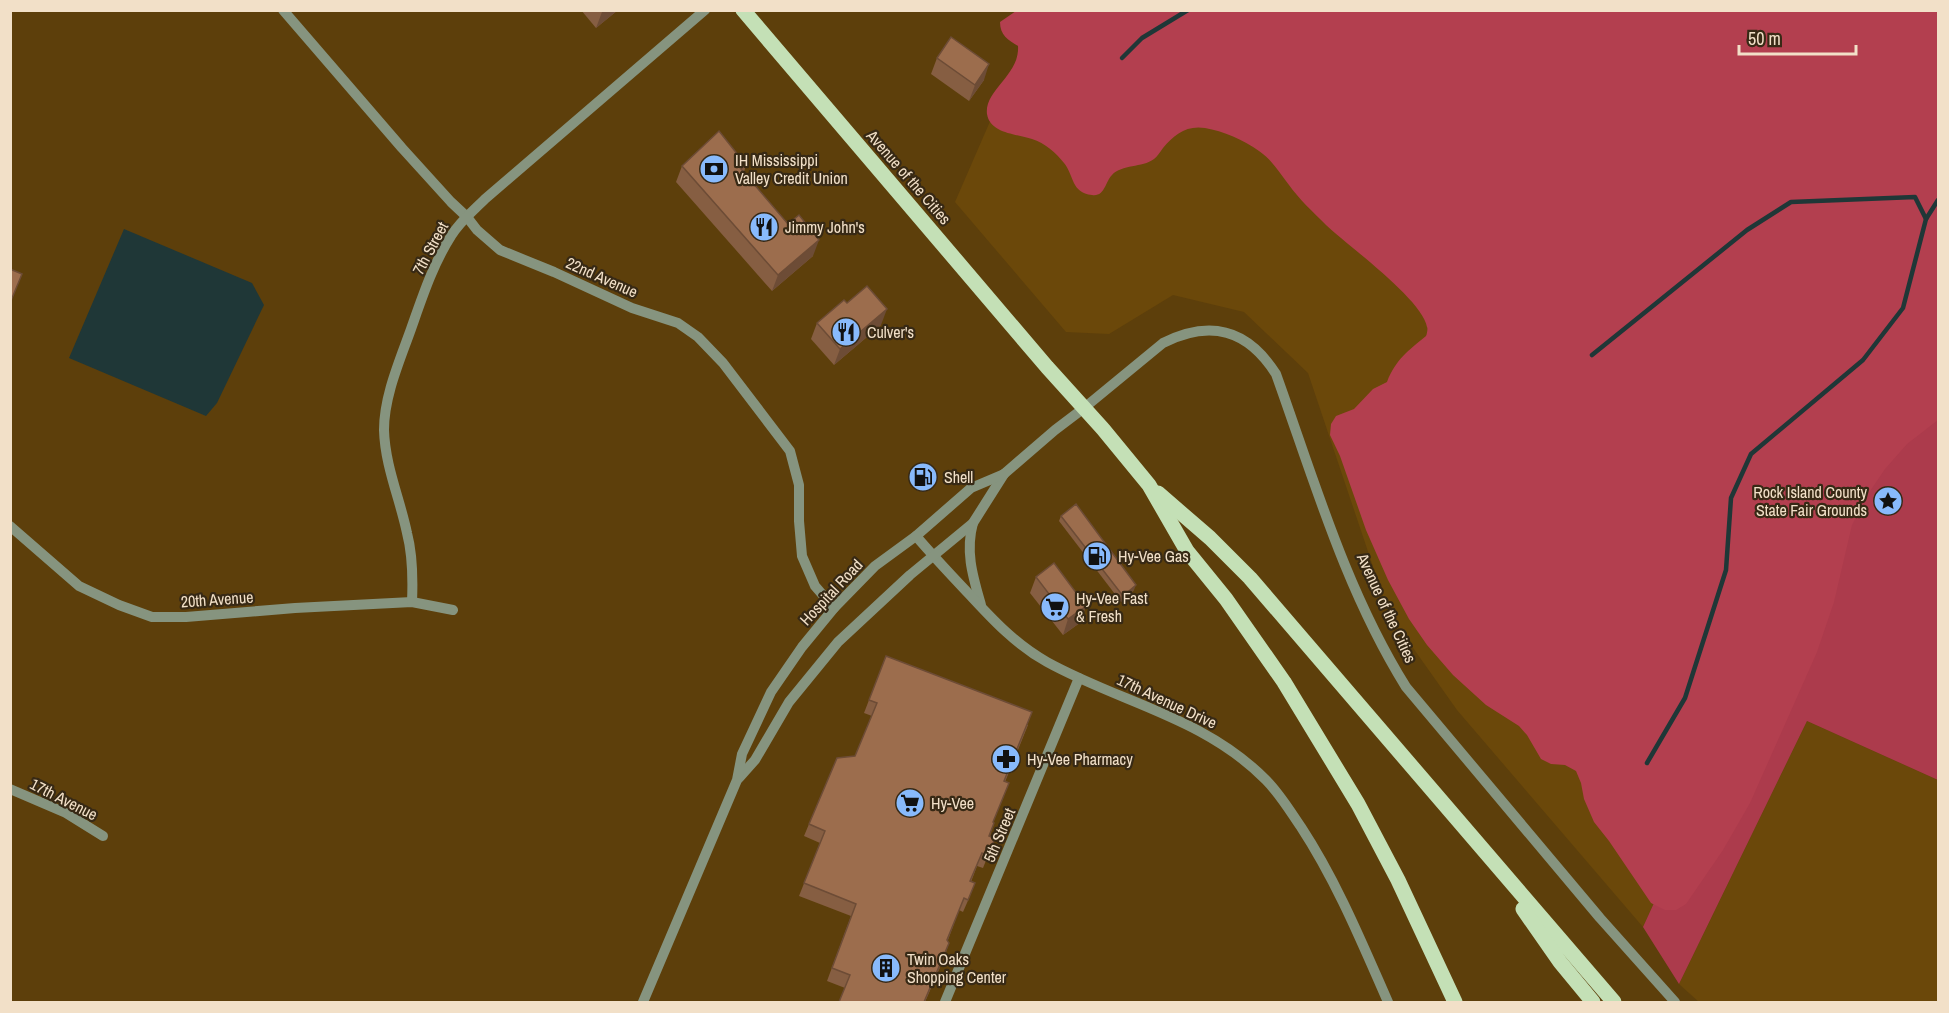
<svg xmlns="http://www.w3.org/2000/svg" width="1949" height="1013" viewBox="0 0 1949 1013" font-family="'Archivo Narrow',sans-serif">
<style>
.built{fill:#6b480a}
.green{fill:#ac3b4c}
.forest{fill:#b33f4f}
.water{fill:#1f3737}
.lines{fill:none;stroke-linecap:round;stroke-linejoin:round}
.stream{stroke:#1f3737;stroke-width:4.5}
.minor{stroke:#86947f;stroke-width:10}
.major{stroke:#c4e0b6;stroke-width:15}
.wall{fill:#865e42}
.shaded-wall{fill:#6d4c36}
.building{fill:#9c6d4d;stroke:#6d4c36;stroke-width:1.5}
.labels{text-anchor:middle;stroke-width:4.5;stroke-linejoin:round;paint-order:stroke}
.poi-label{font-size:16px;fill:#f2e0c8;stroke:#372915;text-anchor:start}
.street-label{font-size:16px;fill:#f2e0c8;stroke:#372915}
</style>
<rect width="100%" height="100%" fill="#5d3f0b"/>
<g class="built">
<path d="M 1038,11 L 1938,11 L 1938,281 L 1643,927 L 1457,710 L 1389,614 L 1308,373 L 1244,312 L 1173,295 L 1109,334 L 1066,332 L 955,202 Z"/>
<path d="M 1807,721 L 1938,780 L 1938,1002 L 1699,1002 L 1679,984 Z"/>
</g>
<path class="green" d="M 1938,281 L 1938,780 L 1807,721 L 1679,984 L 1643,927 Z"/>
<path class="forest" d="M 1016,11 L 1938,11 L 1938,420 L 1907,444 L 1885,469 L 1866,497 L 1852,525 L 1834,602 L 1817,652 L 1750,803 L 1723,850 L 1686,904 L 1676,910 L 1665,910 L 1651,903 L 1609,841 L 1594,822 L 1584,799 L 1581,783 L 1576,771 L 1565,765 L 1551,764 L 1541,759 L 1527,735 L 1519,726 L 1486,705 L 1453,675 L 1427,645 L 1409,619 L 1388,580 L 1366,530 L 1340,456 L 1330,435 L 1331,424 L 1336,416 L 1354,409 L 1373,389 L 1387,382 C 1396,359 1408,351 1426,336 C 1427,334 1428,328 1427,327 C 1423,300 1347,245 1326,225 C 1313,212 1299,199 1289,185 C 1279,172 1272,160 1259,151 C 1244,140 1223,131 1205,128 C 1186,125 1174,135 1163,148 C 1160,152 1157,157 1154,159 C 1142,168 1122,164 1112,175 C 1105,182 1105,197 1092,195 C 1071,193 1074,175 1064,163 C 1056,153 1045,143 1032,139 C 1018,134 990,134 987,114 C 984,90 1020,75 1018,46 C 1008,40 1000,35 1000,22 Z"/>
<path class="water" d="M 124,229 L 252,283 L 264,305 L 217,403 L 206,416 L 69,358 Z"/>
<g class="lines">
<g class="stream">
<path d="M 1122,58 L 1142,38 L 1188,10"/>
<path d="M 1592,355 L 1747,230 L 1791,202 L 1915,197 L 1926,219"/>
<path d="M 1647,763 L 1685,698 L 1726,570 L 1731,498 L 1751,454 L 1863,360 L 1903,308 L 1926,219 L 1938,200"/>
</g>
<g class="minor">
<path d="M 283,10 L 402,148 L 451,202 L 467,217 L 477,230 L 500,250 L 554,272 L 632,308 L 678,323 L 698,337 L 723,363 L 790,451 L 799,485 L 799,521 L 802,556 L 815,586 L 834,608"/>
<path d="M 973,523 C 965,552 973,577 981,605"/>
<path d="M 10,526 L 79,586 L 119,605 L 152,617 L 186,617 L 295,608 L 412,602 L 453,610"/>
<path d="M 916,536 C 933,556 951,575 968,593 C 992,619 1015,644 1047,662 C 1121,703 1204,717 1266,780 C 1280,794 1290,811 1301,827 C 1337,882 1362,943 1388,1002"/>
<path d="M 412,602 C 413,579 413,556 407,533 C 400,499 385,466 384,430 C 384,396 400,360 411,329 C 422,298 433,264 451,236 C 460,221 473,211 485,199 L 705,10"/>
<path d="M 739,778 L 755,760 L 789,702 L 838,642 L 910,575 L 973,523 L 1004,474"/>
<path d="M 10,789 L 66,813 L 103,836"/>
<path d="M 643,1002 L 737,780 L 742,754 L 771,692 L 802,647 L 834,608 L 875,566 L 916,536 L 971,488 L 1004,474 L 1055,430 L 1084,408 L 1163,343 C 1211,319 1248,330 1276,374 C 1314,480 1346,591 1406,687 L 1600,918 L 1675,1002"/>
<path d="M 945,1002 L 1079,678"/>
</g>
<g class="major">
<path d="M 743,10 L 1047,367 L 1103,429 L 1149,485 L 1187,551 L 1226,599 L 1284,682 L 1358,804 L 1398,880 L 1455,1002"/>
<path d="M 1158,493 L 1210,538 L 1250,578 L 1614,1002"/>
<path d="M 1523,909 L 1560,962 L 1593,1002"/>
</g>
</g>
<g class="wall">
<path d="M 581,10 L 618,10 L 596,28 Z"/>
<path d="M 937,58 L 984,80 L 969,101 L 931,74 Z"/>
<path d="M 746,165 L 744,172 L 813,256 L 772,291 L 676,182 L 682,166 Z"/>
<path d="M 847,303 L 881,325 L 834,365 L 811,339 L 817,323 Z"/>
<path d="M 1061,516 L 1134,590 L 1121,602 L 1059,521 Z"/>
<path d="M 1036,577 L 1081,622 L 1063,635 L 1030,593 Z"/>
<path d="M 869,700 L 1028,725 L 1005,782 L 1009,783 L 993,822 L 990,836 L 995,838 L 983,868 L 977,866 L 971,882 L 970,896 L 963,912 L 959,910 L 948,940 L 945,956 L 925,1002 L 839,1002 L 845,988 L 827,981 L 851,916 L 799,896 L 820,843 L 804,836 L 809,824 L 855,756 L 872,716 L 864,713 Z"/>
</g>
<g class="shaded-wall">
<path d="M 603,10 L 618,10 L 596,28 L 602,12 Z"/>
<path d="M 989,64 L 984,80 L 969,101 L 975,85 Z"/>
<path d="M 819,240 L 813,256 L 772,291 L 778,275 Z"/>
<path d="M 887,309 L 881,325 L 834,365 L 840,349 Z"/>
<path d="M 1136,585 L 1134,590 L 1121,602 L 1123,596 Z"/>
<path d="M 1086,606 L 1081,622 L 1063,635 L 1068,619 Z"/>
<path d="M 949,943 L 945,956 L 924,1002 Z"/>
</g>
<g class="building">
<path d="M 951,37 L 989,64 L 975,85 L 937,58 Z"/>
<path d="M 719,131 L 746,165 L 741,169 L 788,224 L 799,215 L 819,240 L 778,275 L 682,166 Z"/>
<path d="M 10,269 L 22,274 L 10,303 Z"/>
<path d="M 867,286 L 887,309 L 840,349 L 817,323 L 844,300 L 847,303 Z"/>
<path d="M 1076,504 L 1136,585 L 1123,596 L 1061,516 Z"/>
<path d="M 1054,563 L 1086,606 L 1068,619 L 1036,577 Z"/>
<path d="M 886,656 L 1032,712 L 1004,781 L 1009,783 L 993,822 L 994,823 L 989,836 L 995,838 L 988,856 L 982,853 L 970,881 L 975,883 L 968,900 L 964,898 L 947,940 L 949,943 L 924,1002 L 839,1002 L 850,975 L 832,968 L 856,904 L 804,883 L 825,831 L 809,824 L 837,758 L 855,756 L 877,703 L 869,700 Z"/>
</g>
<defs>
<g id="bank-disc" transform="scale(1.5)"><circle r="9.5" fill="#88bafc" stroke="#372915"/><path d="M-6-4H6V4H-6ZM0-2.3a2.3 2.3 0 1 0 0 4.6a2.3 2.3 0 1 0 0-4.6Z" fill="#111"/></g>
<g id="restaurant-disc" transform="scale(1.5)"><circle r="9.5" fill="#88bafc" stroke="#372915"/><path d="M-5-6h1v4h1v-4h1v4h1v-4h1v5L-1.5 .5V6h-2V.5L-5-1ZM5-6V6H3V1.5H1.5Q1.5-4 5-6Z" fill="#111"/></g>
<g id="fuel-disc" transform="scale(1.5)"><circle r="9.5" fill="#88bafc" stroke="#372915"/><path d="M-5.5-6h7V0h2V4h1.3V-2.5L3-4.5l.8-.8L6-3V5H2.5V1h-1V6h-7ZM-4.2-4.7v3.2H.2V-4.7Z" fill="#111"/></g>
<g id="sight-disc" transform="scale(1.5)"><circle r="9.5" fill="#88bafc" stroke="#372915"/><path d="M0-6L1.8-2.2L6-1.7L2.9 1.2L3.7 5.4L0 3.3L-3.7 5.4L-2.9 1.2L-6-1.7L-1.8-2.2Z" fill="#111"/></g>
<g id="supermarket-disc" transform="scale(1.5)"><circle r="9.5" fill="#88bafc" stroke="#372915"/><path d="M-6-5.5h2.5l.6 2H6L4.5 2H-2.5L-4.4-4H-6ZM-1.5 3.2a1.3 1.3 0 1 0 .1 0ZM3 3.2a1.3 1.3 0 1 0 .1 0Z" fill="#111"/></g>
<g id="pharmacy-disc" transform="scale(1.5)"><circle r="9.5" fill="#88bafc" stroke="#372915"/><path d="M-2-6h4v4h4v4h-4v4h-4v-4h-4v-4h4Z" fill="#111"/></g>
<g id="building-disc" transform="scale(1.5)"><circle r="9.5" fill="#88bafc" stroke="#372915"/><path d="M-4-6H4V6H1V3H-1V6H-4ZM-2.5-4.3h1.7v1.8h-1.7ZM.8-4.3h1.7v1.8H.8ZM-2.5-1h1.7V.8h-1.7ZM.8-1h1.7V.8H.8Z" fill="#111"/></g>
</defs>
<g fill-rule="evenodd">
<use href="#bank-disc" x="714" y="169"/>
<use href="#restaurant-disc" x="764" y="227"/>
<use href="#restaurant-disc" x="846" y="332"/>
<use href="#fuel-disc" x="923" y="477"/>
<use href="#sight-disc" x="1888" y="501"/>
<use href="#fuel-disc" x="1097" y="556"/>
<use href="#supermarket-disc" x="1055" y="607"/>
<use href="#pharmacy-disc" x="1006" y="759"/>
<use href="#supermarket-disc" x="910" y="803"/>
<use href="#building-disc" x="886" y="968"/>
</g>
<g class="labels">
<g class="poi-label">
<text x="735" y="166">IH Mississippi<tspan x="735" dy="18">Valley Credit Union</tspan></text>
<text x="785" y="233">Jimmy John's</text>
<text x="867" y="338">Culver's</text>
<text x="944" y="483">Shell</text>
<text x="1867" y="498" text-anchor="end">Rock Island County<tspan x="1867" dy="18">State Fair Grounds</tspan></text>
<text x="1118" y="562">Hy-Vee Gas</text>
<text x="1076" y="604">Hy-Vee Fast<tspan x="1076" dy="18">&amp; Fresh</tspan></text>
<text x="1027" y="765">Hy-Vee Pharmacy</text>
<text x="931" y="809">Hy-Vee</text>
<text x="907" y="965">Twin Oaks<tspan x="907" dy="18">Shopping Center</tspan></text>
</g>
<g class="street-label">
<text transform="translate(909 177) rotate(49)" y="6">Avenue of the Cities</text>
<text transform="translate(430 248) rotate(-62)" y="6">7th Street</text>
<text transform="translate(602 277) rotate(24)" y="6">22nd Avenue</text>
<text transform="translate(831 592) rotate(-47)" y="6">Hospital Road</text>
<text transform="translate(217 599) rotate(-4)" y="6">20th Avenue</text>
<text transform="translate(1387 608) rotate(65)" y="6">Avenue of the Cities</text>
<text transform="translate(1167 701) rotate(25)" y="6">17th Avenue Drive</text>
<text transform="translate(64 799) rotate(27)" y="6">17th Avenue</text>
<text transform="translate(999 835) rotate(-67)" y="6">5th Street</text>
</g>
</g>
<rect width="1949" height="1013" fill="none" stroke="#f2e0c8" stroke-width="24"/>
<path d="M1739 45v9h117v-9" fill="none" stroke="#f2e0c8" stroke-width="3"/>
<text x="1748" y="45" font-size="18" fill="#f2e0c8" stroke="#372915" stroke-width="4.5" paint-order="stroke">50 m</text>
</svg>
